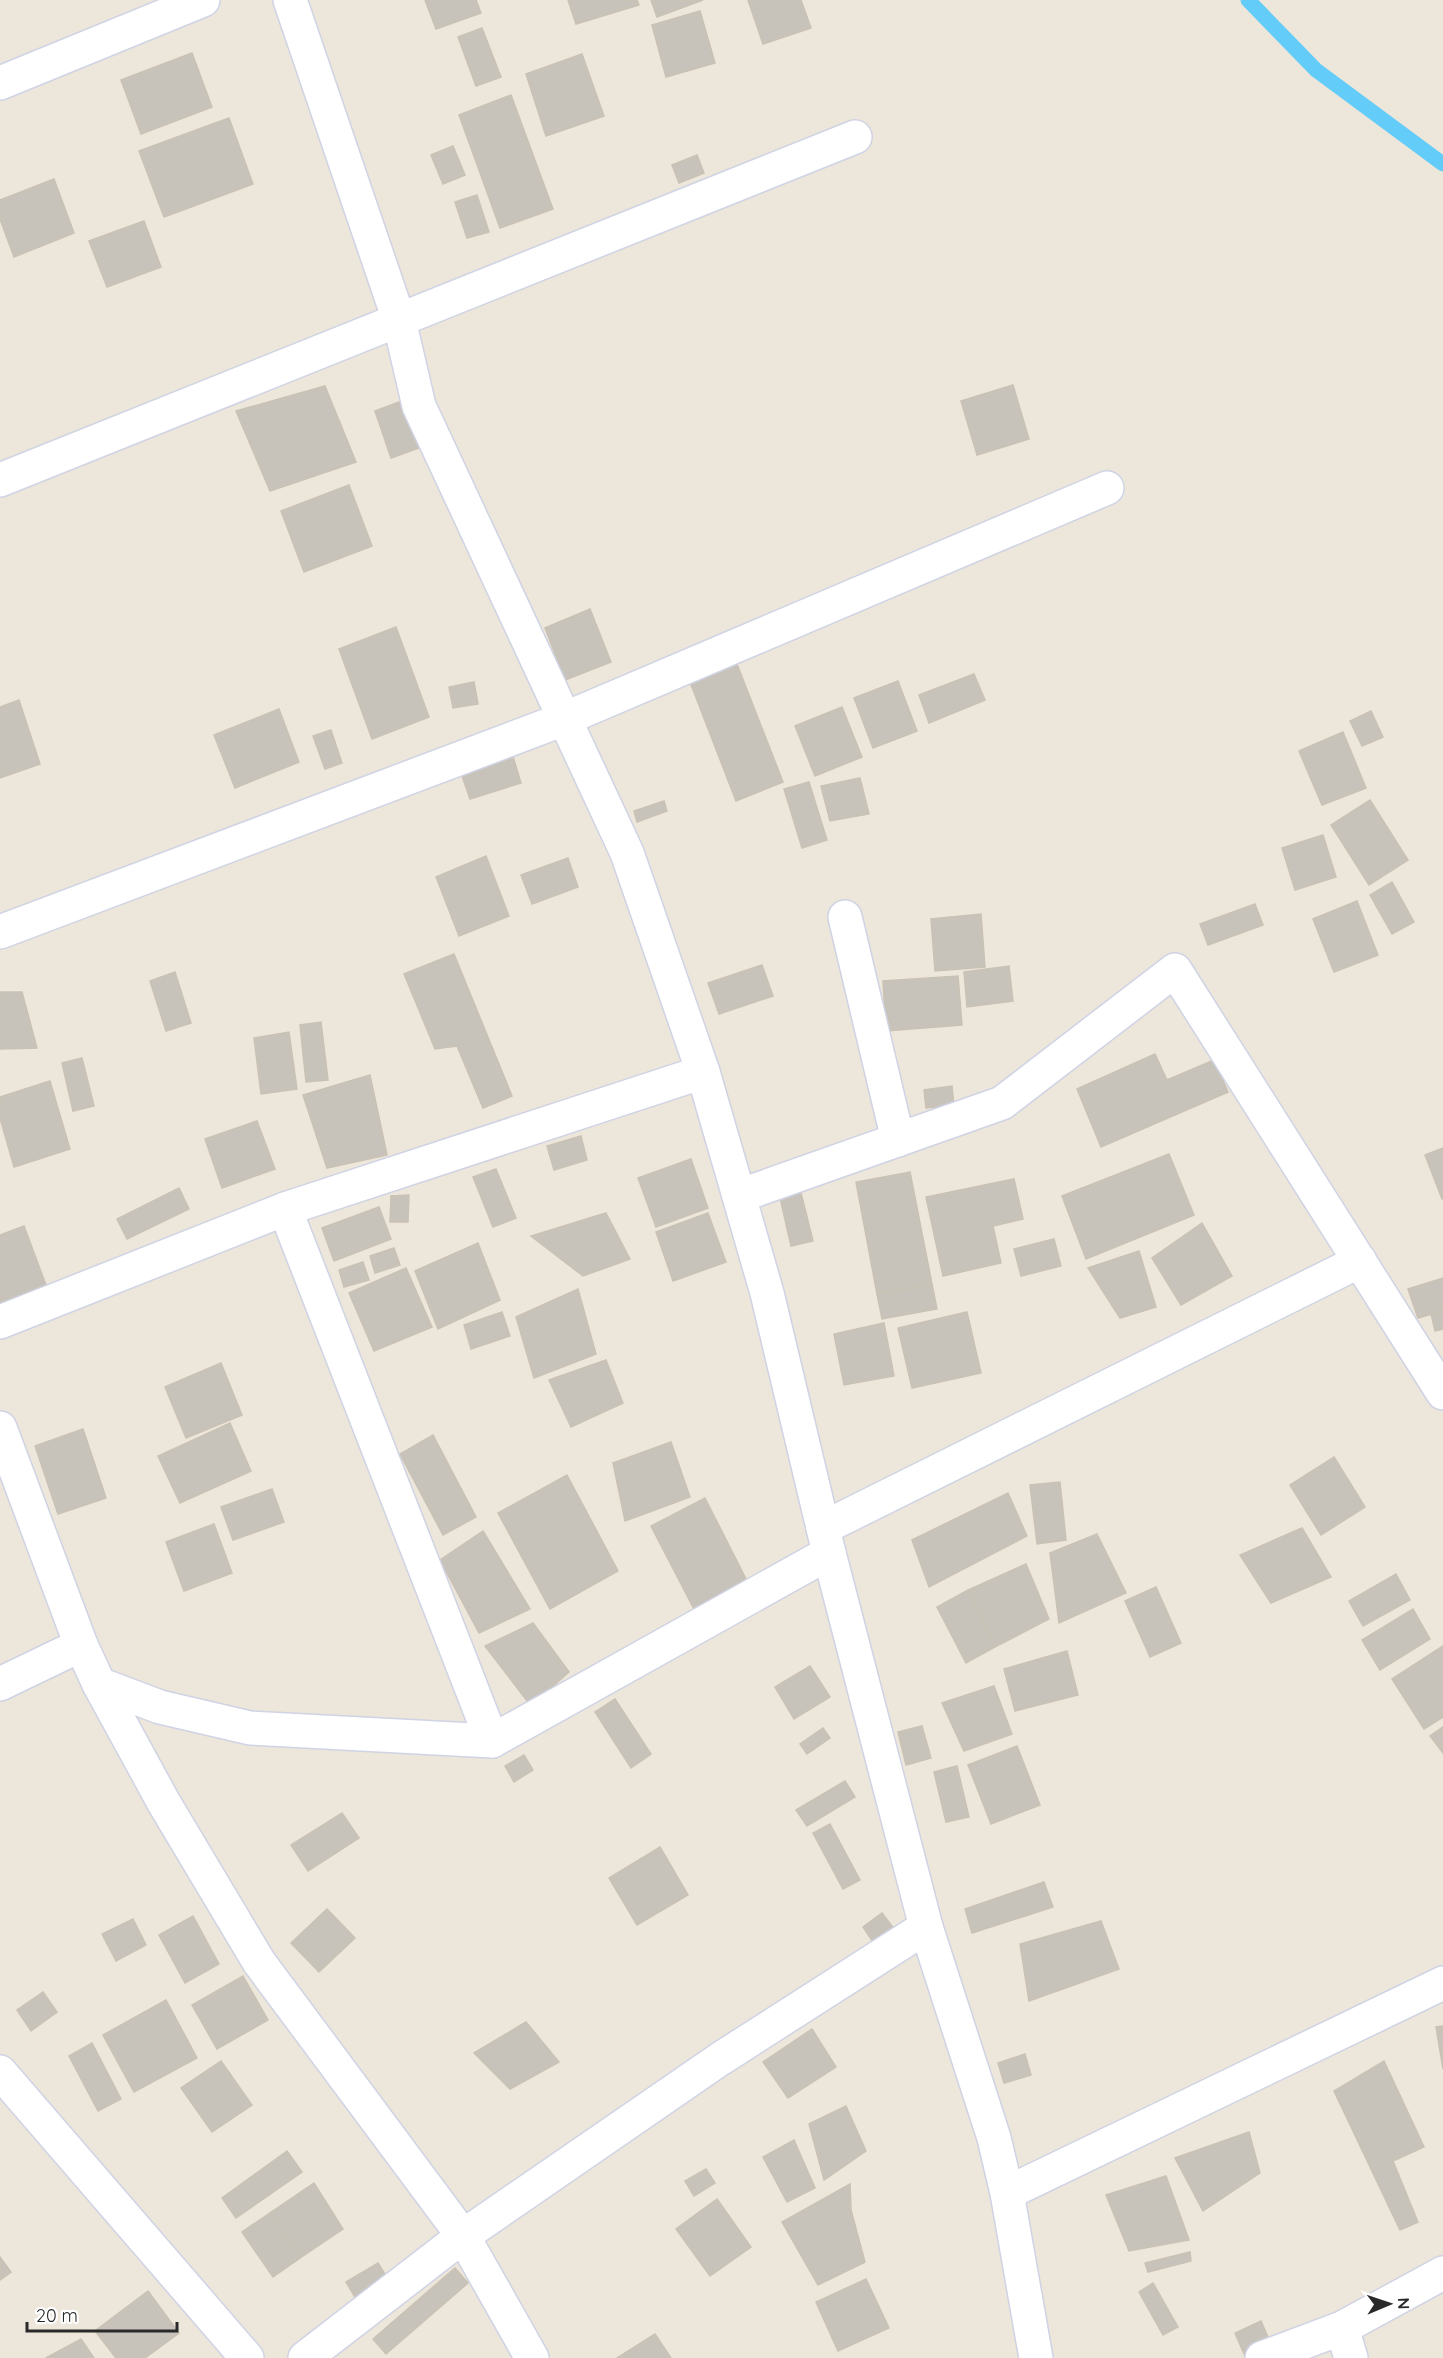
<svg xmlns="http://www.w3.org/2000/svg" width="1443" height="2358" viewBox="0 0 1443 2358" font-family="Quicksand,sans-serif">
<style>
.lines{fill:none;stroke-linecap:round;stroke-linejoin:round}
.stream{stroke:#64ccf8;stroke-width:15}
.building{fill:#c8c3ba;stroke:#c9c2b4;stroke-width:1.5}
.minor-casing{stroke:#cfd3e4;stroke-width:36}
.minor{stroke:#fff;stroke-width:33}
</style>
<rect width="100%" height="100%" fill="#ede6da"/>
<g class="lines">
<path class="stream" d="M 1248,0 L 1316,70 L 1443,164"/>
</g>
<g class="building">
<path d="M 425,0 L 476,0 L 481,13 L 436,29 Z"/>
<path d="M 568,0 L 637,0 L 639,5 L 576,24 Z"/>
<path d="M 651,0 L 703,0 L 657,17 Z"/>
<path d="M 748,0 L 801,0 L 811,28 L 763,44 Z"/>
<path d="M 700,11 L 715,63 L 666,77 L 652,25 Z"/>
<path d="M 482,28 L 501,77 L 476,86 L 458,37 Z"/>
<path d="M 192,53 L 212,107 L 141,134 L 121,80 Z"/>
<path d="M 582,54 L 604,116 L 546,136 L 526,74 Z"/>
<path d="M 511,95 L 553,209 L 500,228 L 459,115 Z"/>
<path d="M 229,118 L 253,184 L 164,217 L 139,151 Z"/>
<path d="M 453,146 L 465,175 L 443,184 L 431,155 Z"/>
<path d="M 697,155 L 704,173 L 679,183 L 672,165 Z"/>
<path d="M 54,179 L 74,233 L 14,257 L 0,219 L 0,200 Z"/>
<path d="M 477,195 L 489,232 L 467,238 L 455,202 Z"/>
<path d="M 144,221 L 161,267 L 107,287 L 89,241 Z"/>
<path d="M 1013,385 L 1029,439 L 977,455 L 961,401 Z"/>
<path d="M 325,386 L 356,462 L 270,491 L 236,411 Z"/>
<path d="M 410,398 L 427,445 L 391,458 L 375,411 Z"/>
<path d="M 349,485 L 372,546 L 304,572 L 281,511 Z"/>
<path d="M 590,609 L 611,662 L 565,680 L 545,628 Z"/>
<path d="M 396,627 L 429,717 L 372,739 L 339,649 Z"/>
<path d="M 737,664 L 783,782 L 736,801 L 690,682 Z"/>
<path d="M 974,674 L 985,700 L 929,723 L 919,695 Z"/>
<path d="M 898,681 L 917,731 L 873,748 L 854,698 Z"/>
<path d="M 474,682 L 478,704 L 453,708 L 449,687 Z"/>
<path d="M 19,700 L 40,764 L 0,778 L 0,707 Z"/>
<path d="M 842,707 L 862,757 L 815,776 L 795,726 Z"/>
<path d="M 279,709 L 299,762 L 235,788 L 214,735 Z"/>
<path d="M 1371,711 L 1383,737 L 1362,746 L 1350,721 Z"/>
<path d="M 331,730 L 342,763 L 325,769 L 313,736 Z"/>
<path d="M 1343,732 L 1366,788 L 1322,805 L 1299,751 Z"/>
<path d="M 512,753 L 521,783 L 470,799 L 460,770 Z"/>
<path d="M 860,778 L 869,814 L 830,821 L 821,786 Z"/>
<path d="M 809,782 L 827,840 L 802,848 L 784,789 Z"/>
<path d="M 1370,800 L 1408,860 L 1369,885 L 1331,825 Z"/>
<path d="M 664,801 L 667,811 L 637,822 L 634,811 Z"/>
<path d="M 1323,835 L 1336,877 L 1295,890 L 1282,848 Z"/>
<path d="M 486,856 L 509,916 L 459,936 L 436,877 Z"/>
<path d="M 568,858 L 578,887 L 532,904 L 521,875 Z"/>
<path d="M 1392,882 L 1414,922 L 1392,934 L 1370,895 Z"/>
<path d="M 1357,901 L 1378,955 L 1334,972 L 1313,919 Z"/>
<path d="M 1255,904 L 1263,925 L 1208,945 L 1200,924 Z"/>
<path d="M 981,914 L 985,967 L 935,971 L 931,919 Z"/>
<path d="M 454,954 L 512,1096 L 483,1108 L 457,1046 L 435,1049 L 404,974 Z"/>
<path d="M 762,965 L 773,996 L 719,1014 L 708,983 Z"/>
<path d="M 1009,966 L 1013,1001 L 967,1007 L 964,972 Z"/>
<path d="M 175,972 L 191,1023 L 166,1031 L 150,981 Z"/>
<path d="M 958,976 L 962,1025 L 886,1031 L 883,981 Z"/>
<path d="M 0,992 L 22,992 L 37,1048 L 0,1049 Z"/>
<path d="M 321,1022 L 328,1080 L 306,1082 L 300,1025 Z"/>
<path d="M 289,1032 L 297,1089 L 261,1094 L 254,1038 Z"/>
<path d="M 1155,1054 L 1167,1080 L 1214,1060 L 1228,1092 L 1101,1147 L 1077,1089 Z"/>
<path d="M 82,1058 L 94,1106 L 73,1111 L 62,1063 Z"/>
<path d="M 370,1075 L 387,1155 L 327,1168 L 303,1095 Z"/>
<path d="M 50,1081 L 70,1149 L 14,1167 L 0,1118 L 0,1097 Z"/>
<path d="M 952,1086 L 954,1105 L 926,1108 L 924,1090 Z"/>
<path d="M 257,1121 L 275,1169 L 222,1188 L 205,1139 Z"/>
<path d="M 581,1136 L 587,1160 L 554,1170 L 547,1146 Z"/>
<path d="M 1443,1148 L 1443,1198 L 1442,1199 L 1425,1155 Z"/>
<path d="M 1169,1154 L 1194,1215 L 1086,1259 L 1062,1196 Z"/>
<path d="M 691,1159 L 708,1208 L 656,1227 L 638,1178 Z"/>
<path d="M 496,1169 L 516,1218 L 493,1227 L 473,1177 Z"/>
<path d="M 910,1172 L 932,1284 L 877,1294 L 856,1182 Z"/>
<path d="M 1014,1179 L 1023,1219 L 993,1226 L 1001,1263 L 943,1276 L 926,1197 Z"/>
<path d="M 179,1188 L 189,1209 L 127,1239 L 117,1219 Z"/>
<path d="M 800,1189 L 813,1241 L 791,1246 L 779,1193 Z"/>
<path d="M 409,1195 L 408,1222 L 390,1222 L 391,1196 Z"/>
<path d="M 379,1207 L 391,1239 L 334,1261 L 322,1228 Z"/>
<path d="M 606,1213 L 630,1259 L 583,1276 L 531,1236 Z"/>
<path d="M 708,1213 L 726,1262 L 673,1281 L 656,1232 Z"/>
<path d="M 1202,1223 L 1232,1276 L 1181,1305 L 1152,1258 Z"/>
<path d="M 24,1226 L 46,1285 L 0,1303 L 0,1235 Z"/>
<path d="M 1054,1239 L 1061,1266 L 1021,1276 L 1014,1249 Z"/>
<path d="M 478,1243 L 500,1300 L 438,1329 L 415,1271 Z"/>
<path d="M 394,1248 L 400,1265 L 375,1273 L 370,1256 Z"/>
<path d="M 1139,1251 L 1156,1307 L 1120,1318 L 1088,1268 Z"/>
<path d="M 363,1262 L 369,1280 L 344,1287 L 339,1270 Z"/>
<path d="M 406,1268 L 432,1327 L 374,1351 L 349,1293 Z"/>
<path d="M 1443,1278 L 1443,1311 L 1418,1318 L 1408,1289 Z"/>
<path d="M 932,1284 L 937,1309 L 882,1319 L 877,1294 Z"/>
<path d="M 578,1289 L 596,1354 L 534,1378 L 516,1317 Z"/>
<path d="M 1443,1311 L 1443,1329 L 1435,1331 L 1431,1314 Z"/>
<path d="M 502,1312 L 510,1336 L 471,1349 L 464,1325 Z"/>
<path d="M 967,1312 L 981,1373 L 912,1388 L 898,1328 Z"/>
<path d="M 884,1323 L 894,1376 L 844,1385 L 834,1334 Z"/>
<path d="M 606,1360 L 623,1403 L 571,1427 L 549,1380 Z"/>
<path d="M 221,1363 L 242,1415 L 186,1438 L 165,1387 Z"/>
<path d="M 230,1423 L 251,1471 L 180,1503 L 158,1456 Z"/>
<path d="M 83,1429 L 106,1498 L 58,1514 L 35,1446 Z"/>
<path d="M 433,1435 L 476,1517 L 443,1535 L 400,1454 Z"/>
<path d="M 671,1442 L 690,1497 L 625,1521 L 613,1463 Z"/>
<path d="M 1334,1457 L 1365,1507 L 1321,1535 L 1290,1485 Z"/>
<path d="M 567,1475 L 618,1571 L 550,1609 L 498,1513 Z"/>
<path d="M 1060,1482 L 1066,1540 L 1037,1544 L 1030,1485 Z"/>
<path d="M 272,1489 L 284,1522 L 233,1540 L 221,1507 Z"/>
<path d="M 1008,1493 L 1027,1536 L 929,1587 L 912,1540 Z"/>
<path d="M 705,1498 L 748,1583 L 695,1611 L 651,1526 Z"/>
<path d="M 214,1524 L 232,1573 L 184,1591 L 166,1542 Z"/>
<path d="M 1302,1528 L 1331,1577 L 1271,1603 L 1240,1555 Z"/>
<path d="M 483,1531 L 530,1609 L 479,1633 L 440,1560 Z"/>
<path d="M 1097,1534 L 1126,1593 L 1059,1623 L 1050,1553 Z"/>
<path d="M 1026,1564 L 1049,1619 L 995,1647 L 968,1590 Z"/>
<path d="M 1396,1574 L 1410,1600 L 1363,1626 L 1349,1601 Z"/>
<path d="M 1156,1587 L 1181,1643 L 1150,1657 L 1125,1601 Z"/>
<path d="M 968,1590 L 995,1647 L 966,1663 L 937,1607 Z"/>
<path d="M 1413,1609 L 1430,1639 L 1380,1670 L 1362,1640 Z"/>
<path d="M 533,1623 L 569,1672 L 531,1706 L 485,1646 Z"/>
<path d="M 1443,1646 L 1443,1717 L 1424,1729 L 1392,1679 Z"/>
<path d="M 1067,1651 L 1078,1695 L 1015,1711 L 1004,1669 Z"/>
<path d="M 810,1666 L 830,1697 L 794,1719 L 775,1687 Z"/>
<path d="M 994,1686 L 1012,1734 L 964,1751 L 942,1703 Z"/>
<path d="M 615,1699 L 651,1754 L 631,1768 L 595,1712 Z"/>
<path d="M 922,1726 L 931,1758 L 906,1765 L 898,1732 Z"/>
<path d="M 1443,1727 L 1443,1753 L 1430,1736 Z"/>
<path d="M 823,1728 L 830,1738 L 807,1754 L 800,1744 Z"/>
<path d="M 1017,1746 L 1040,1805 L 991,1824 L 968,1765 Z"/>
<path d="M 524,1755 L 533,1770 L 514,1782 L 505,1766 Z"/>
<path d="M 957,1766 L 969,1817 L 946,1822 L 934,1772 Z"/>
<path d="M 845,1781 L 855,1797 L 807,1826 L 796,1810 Z"/>
<path d="M 342,1813 L 359,1838 L 308,1871 L 291,1845 Z"/>
<path d="M 830,1824 L 860,1880 L 843,1889 L 813,1833 Z"/>
<path d="M 660,1847 L 688,1895 L 637,1925 L 609,1878 Z"/>
<path d="M 1044,1882 L 1053,1907 L 972,1933 L 965,1909 Z"/>
<path d="M 327,1909 L 355,1938 L 319,1972 L 291,1943 Z"/>
<path d="M 882,1913 L 895,1930 L 875,1945 L 863,1927 Z"/>
<path d="M 193,1916 L 219,1964 L 185,1983 L 159,1935 Z"/>
<path d="M 133,1919 L 146,1945 L 116,1961 L 102,1934 Z"/>
<path d="M 1101,1921 L 1119,1969 L 1029,2001 L 1020,1944 Z"/>
<path d="M 243,1976 L 268,2020 L 217,2049 L 192,2005 Z"/>
<path d="M 43,1992 L 57,2012 L 31,2031 L 17,2010 Z"/>
<path d="M 166,2000 L 197,2058 L 134,2092 L 103,2035 Z"/>
<path d="M 526,2022 L 559,2062 L 510,2089 L 474,2053 Z"/>
<path d="M 1443,2026 L 1443,2069 L 1436,2027 Z"/>
<path d="M 812,2029 L 836,2067 L 788,2098 L 763,2062 Z"/>
<path d="M 92,2043 L 121,2099 L 98,2111 L 69,2056 Z"/>
<path d="M 1025,2054 L 1031,2075 L 1004,2083 L 998,2063 Z"/>
<path d="M 221,2061 L 252,2105 L 212,2132 L 181,2088 Z"/>
<path d="M 1384,2061 L 1424,2147 L 1393,2161 L 1418,2222 L 1400,2230 L 1334,2091 Z"/>
<path d="M 846,2106 L 866,2151 L 824,2180 L 809,2124 Z"/>
<path d="M 1249,2132 L 1260,2173 L 1203,2211 L 1175,2158 Z"/>
<path d="M 794,2140 L 815,2188 L 787,2202 L 763,2157 Z"/>
<path d="M 287,2151 L 302,2172 L 236,2218 L 222,2198 Z"/>
<path d="M 706,2169 L 715,2183 L 694,2196 L 685,2181 Z"/>
<path d="M 1166,2176 L 1189,2240 L 1129,2251 L 1106,2195 Z"/>
<path d="M 314,2183 L 343,2229 L 300,2258 L 270,2213 Z"/>
<path d="M 850,2184 L 851,2210 L 865,2262 L 818,2285 L 782,2222 Z"/>
<path d="M 717,2199 L 751,2247 L 710,2276 L 676,2229 Z"/>
<path d="M 270,2213 L 300,2258 L 273,2277 L 242,2232 Z"/>
<path d="M 1190,2252 L 1191,2261 L 1148,2272 L 1145,2263 Z"/>
<path d="M 0,2257 L 11,2272 L 0,2280 Z"/>
<path d="M 378,2263 L 391,2284 L 359,2304 L 346,2282 Z"/>
<path d="M 455,2268 L 468,2283 L 386,2354 L 373,2339 Z"/>
<path d="M 866,2279 L 889,2328 L 838,2351 L 816,2302 Z"/>
<path d="M 1153,2283 L 1178,2327 L 1163,2335 L 1139,2292 Z"/>
<path d="M 148,2291 L 179,2333 L 145,2358 L 116,2358 L 95,2331 Z"/>
<path d="M 1261,2321 L 1271,2344 L 1245,2356 L 1235,2333 Z"/>
<path d="M 655,2334 L 671,2358 L 617,2358 Z"/>
<path d="M 81,2339 L 94,2358 L 46,2358 Z"/>
</g>
<g class="lines">
<g class="minor-casing">
<g id="minor">
<path d="M 290,0 L 399,320 L 419,406 L 627,853 L 703,1072 L 767,1293 L 829,1553 L 926,1927 L 994,2138 L 1007,2193 L 1036,2358"/>
<path d="M 0,83 L 203,0"/>
<path d="M 0,480 L 855,137"/>
<path d="M 845,917 L 898,1140"/>
<path d="M 0,932 L 564,719 L 1107,488"/>
<path d="M 739,1196 L 1002,1103 L 1175,970 L 1443,1393"/>
<path d="M 285,1209 L 492,1741"/>
<path d="M 0,1322 L 285,1209 L 703,1072"/>
<path d="M 0,1428 L 81,1645 L 99,1684 L 164,1803 L 259,1962 L 463,2236 L 532,2358"/>
<path d="M 823,1528 L 1360,1261"/>
<path d="M 0,1684 L 81,1645"/>
<path d="M 99,1684 L 160,1707 L 250,1728 L 492,1741 L 829,1553"/>
<path d="M 0,2072 L 247,2358"/>
<path d="M 1007,2193 L 1443,1983"/>
<path d="M 1342,2328 L 1351,2358"/>
<path d="M 305,2358 L 463,2236 L 720,2059 L 926,1927"/>
<path d="M 1262,2358 L 1342,2328 L 1443,2273"/>
</g>
</g>
<use href="#minor" class="minor"/>
</g>
<g transform="translate(1389 2304) rotate(88)" stroke="#ffffff" stroke-width="4.5" paint-order="stroke">
<path d="M0-4.5L10 22L0 15L-10 22Z" fill="#2a2a2a"/>
<text y="-9" font-size="16" font-weight="bold" text-anchor="middle" fill="#2a2a2a">N</text>
</g>
<path d="M27 2322v9h150v-9" fill="none" stroke="#2a2a2a" stroke-width="3"/>
<text x="36" y="2322" font-size="18" fill="#2a2a2a" stroke="#ffffff" stroke-width="4.5" paint-order="stroke">20 m</text>
</svg>
